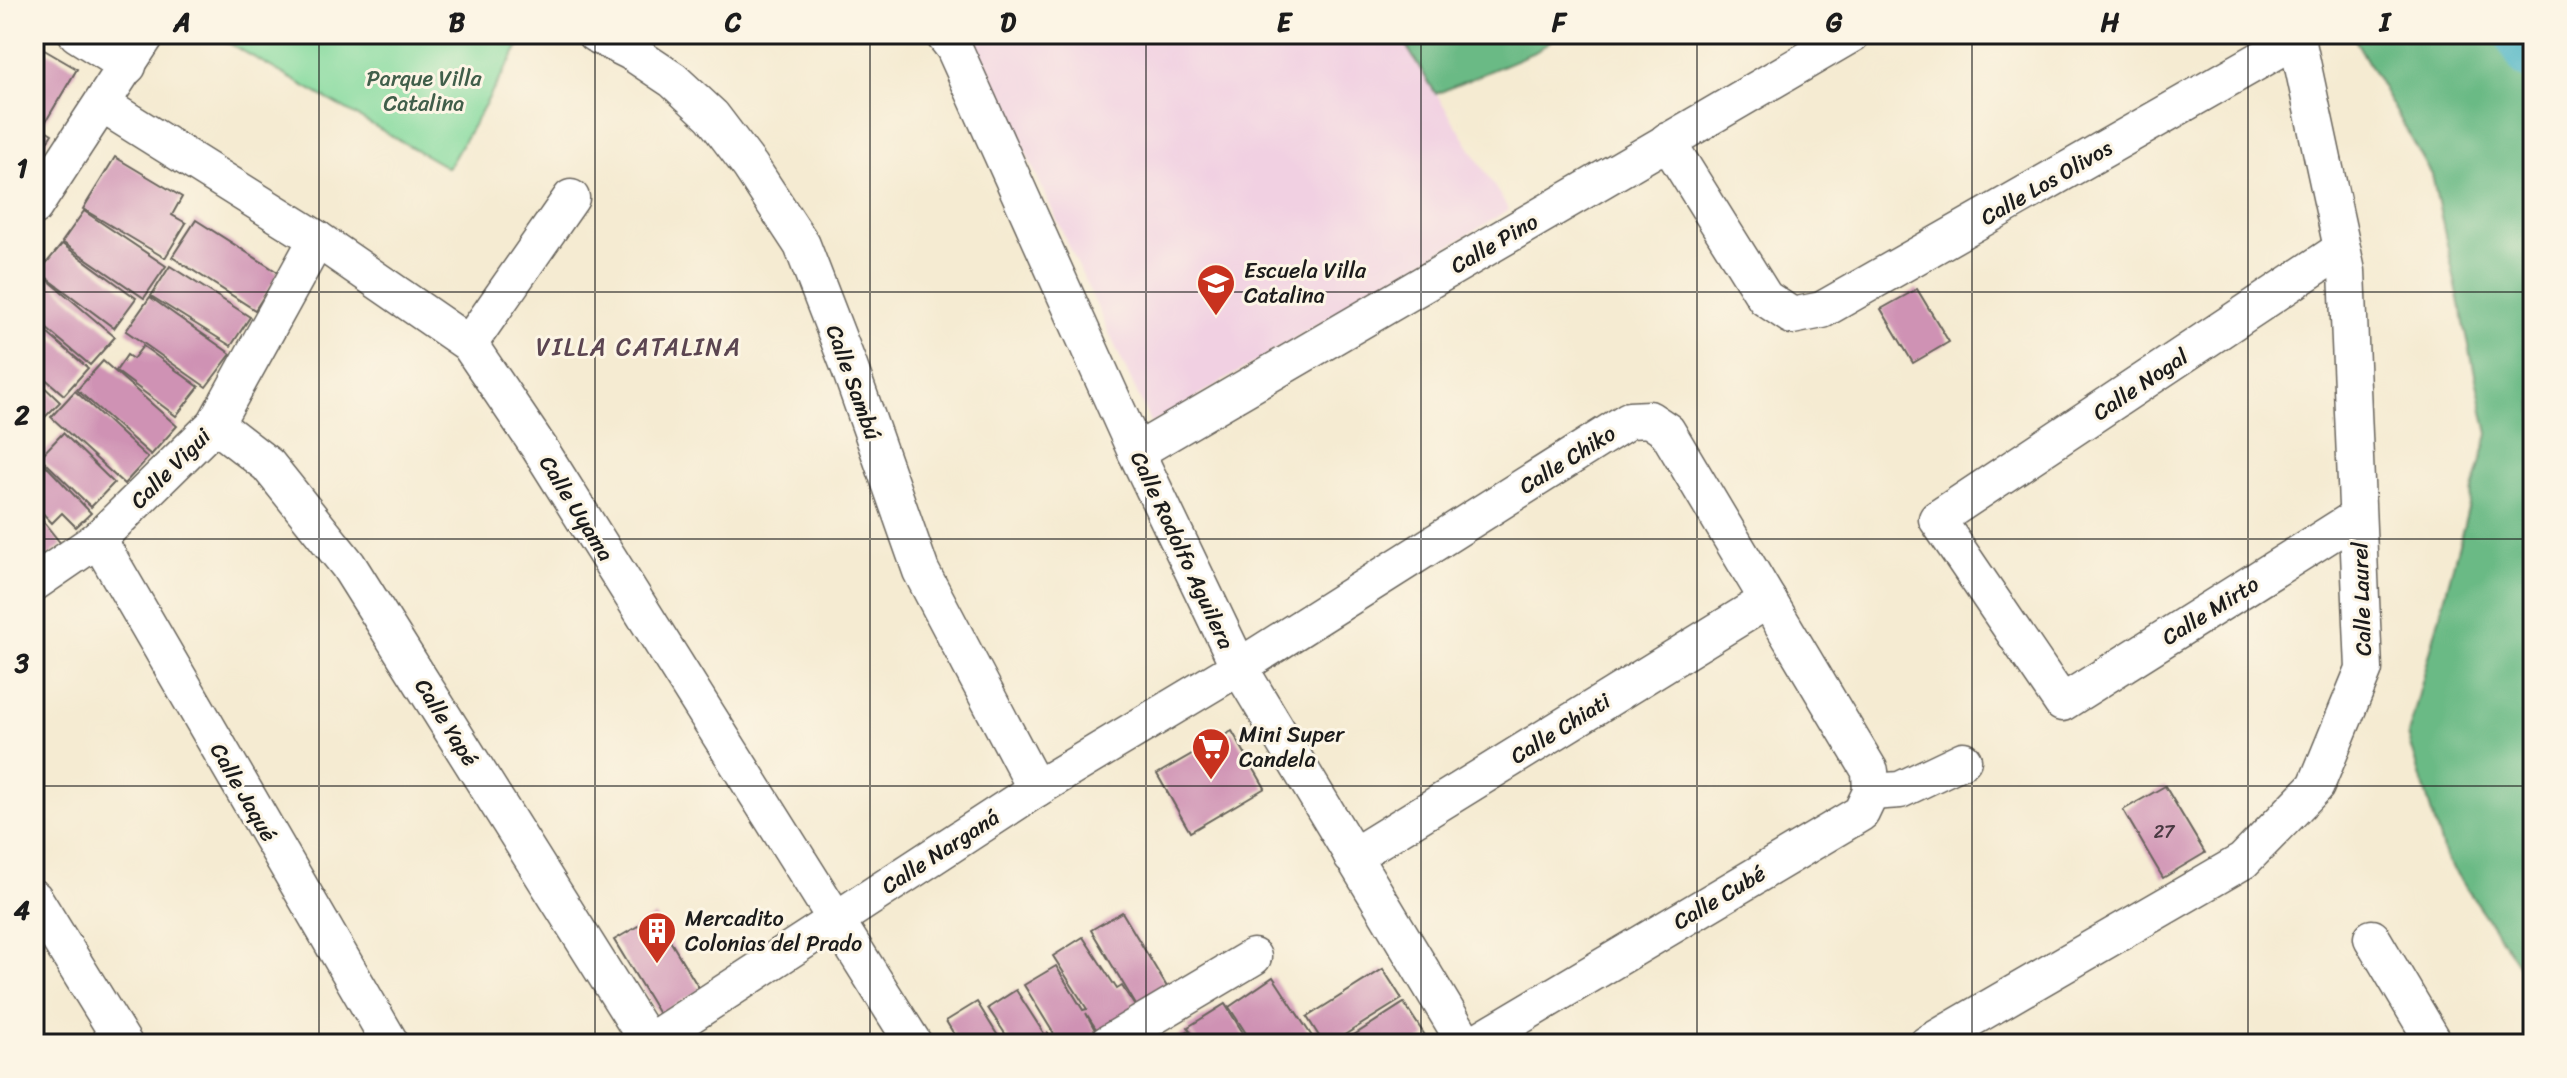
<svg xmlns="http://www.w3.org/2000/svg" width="2567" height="1078" viewBox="0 0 2567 1078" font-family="Sriracha,sans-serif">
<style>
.built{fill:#f1d0e2}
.green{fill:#84da9e;stroke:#507b5d;stroke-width:2}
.forest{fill:#6bba85;stroke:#446b50;stroke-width:2}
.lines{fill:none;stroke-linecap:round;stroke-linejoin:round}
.river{stroke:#47b3c4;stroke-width:54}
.building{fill:#cf92b4}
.minor-casing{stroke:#68645c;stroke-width:39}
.minor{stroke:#fff;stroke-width:36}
.grid{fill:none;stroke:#1c1c1c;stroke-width:2;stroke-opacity:0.55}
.labels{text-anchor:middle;stroke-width:6;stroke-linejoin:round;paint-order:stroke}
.number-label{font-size:18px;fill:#493a42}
.park-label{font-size:22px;fill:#405e4a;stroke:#fcf5e5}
.street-label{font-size:22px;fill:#1c1c1c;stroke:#fcf5e5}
.poi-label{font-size:22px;fill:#1c1c1c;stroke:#fcf5e5;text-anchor:start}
.neighbourhood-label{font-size:24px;letter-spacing:2px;fill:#5b4551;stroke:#fcf5e5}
.neatline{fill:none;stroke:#1c1c1c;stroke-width:3}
.grid-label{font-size:26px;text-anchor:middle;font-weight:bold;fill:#1c1c1c}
</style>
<rect width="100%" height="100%" fill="#fcf5e5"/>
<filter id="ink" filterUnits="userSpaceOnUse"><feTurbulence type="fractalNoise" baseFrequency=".0125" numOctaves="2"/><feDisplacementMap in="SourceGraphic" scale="16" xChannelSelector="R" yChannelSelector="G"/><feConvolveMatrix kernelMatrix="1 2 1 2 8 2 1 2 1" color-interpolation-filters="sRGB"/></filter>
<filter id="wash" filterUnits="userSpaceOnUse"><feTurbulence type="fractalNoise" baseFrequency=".006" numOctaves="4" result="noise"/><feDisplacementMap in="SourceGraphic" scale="32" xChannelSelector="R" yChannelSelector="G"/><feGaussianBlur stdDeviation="1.8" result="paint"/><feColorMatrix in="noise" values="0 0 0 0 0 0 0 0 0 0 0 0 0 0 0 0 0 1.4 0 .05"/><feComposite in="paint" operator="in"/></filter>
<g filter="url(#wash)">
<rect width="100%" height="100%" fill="#f5ebd2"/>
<path class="built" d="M 971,34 L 1399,34 L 1509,210 L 1151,424 Z"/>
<path class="green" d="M 213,34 L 526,34 L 448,168 Z"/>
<g class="forest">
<path d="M 1399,34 L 1559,34 L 1537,51 L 1436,94 Z"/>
<path d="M 2352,34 L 2533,34 L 2533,986 L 2445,857 L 2408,735 L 2488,434 L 2432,175 Z"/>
</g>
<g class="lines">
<path class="river" d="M 2522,34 L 2533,54"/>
</g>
<g id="blocks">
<g class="building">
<path d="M 34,44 L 77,69 L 46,121 L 34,114 Z"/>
<path d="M 34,123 L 52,134 L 34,161 Z"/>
<path d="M 115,157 L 182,197 L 172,215 L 186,223 L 165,258 L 83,209 Z"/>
<path d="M 84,211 L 166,266 L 144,298 L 62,242 Z"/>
<path d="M 196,220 L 279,273 L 255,310 L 172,257 Z"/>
<path d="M 62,244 L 136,298 L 114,328 L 39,272 Z"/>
<path d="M 170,266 L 250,317 L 231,346 L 151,296 Z"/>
<path d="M 41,274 L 115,337 L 90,365 L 34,318 L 34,282 Z"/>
<path d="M 1917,289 L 1949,342 L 1913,363 L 1881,309 Z"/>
<path d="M 150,297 L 231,354 L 206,387 L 126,331 Z"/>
<path d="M 34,322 L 88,368 L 64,395 L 34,369 Z"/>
<path d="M 143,346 L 199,387 L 176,416 L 116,371 L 127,355 L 133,359 Z"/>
<path d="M 103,361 L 177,426 L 151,455 L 77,390 Z"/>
<path d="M 34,377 L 60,402 L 34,428 Z"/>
<path d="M 75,391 L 148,458 L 124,484 L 51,417 Z"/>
<path d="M 63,433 L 114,483 L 91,507 L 40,457 Z"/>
<path d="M 34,453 L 91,513 L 76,527 L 62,513 L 52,523 L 34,504 Z"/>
<path d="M 34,510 L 62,545 L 34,568 Z"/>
<path d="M 1232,731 L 1265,788 L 1190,832 L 1157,774 Z"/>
<path d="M 2165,786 L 2205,853 L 2163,878 L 2123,810 Z"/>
<path d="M 1122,912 L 1170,992 L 1139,1010 L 1091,930 Z"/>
<path d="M 655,916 L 700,990 L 659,1014 L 614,940 Z"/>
<path d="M 1083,937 L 1117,989 L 1122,986 L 1138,1011 L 1100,1035 L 1086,1013 L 1096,1032 L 1076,1044 L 1060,1044 L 1024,985 L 1056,966 L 1083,1010 L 1087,1009 L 1053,956 Z"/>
<path d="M 1383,969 L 1402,999 L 1330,1044 L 1324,1044 L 1307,1017 Z"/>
<path d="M 1273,977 L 1317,1044 L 1253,1044 L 1229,1007 Z"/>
<path d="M 1016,990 L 1045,1035 L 1048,1033 L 1056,1044 L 1012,1044 L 988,1008 Z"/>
<path d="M 977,1002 L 1003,1044 L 960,1044 L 946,1021 Z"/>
<path d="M 1404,1003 L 1426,1037 L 1414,1044 L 1340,1044 Z"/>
<path d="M 1225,1004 L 1250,1044 L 1199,1044 L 1188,1027 Z"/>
<path d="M 1189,1030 L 1197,1044 L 1165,1044 Z"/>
</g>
</g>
</g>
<g filter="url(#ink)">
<use href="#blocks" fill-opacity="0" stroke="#68645c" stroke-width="2"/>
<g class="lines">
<g class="minor-casing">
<g id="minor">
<path d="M 77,34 L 128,66"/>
<path d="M 595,34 L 631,52 L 673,80 L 712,116 L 750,166 L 802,245 L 850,369 L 921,571 L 1036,789"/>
<path d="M 943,34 L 954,48 L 1136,452 L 1239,667 L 1466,1044"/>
<path d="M 103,105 L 317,239 L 469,344 L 540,449 L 914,1044"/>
<path d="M 1667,141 L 1765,298 L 1792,316 L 1822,310 L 2297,39"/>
<path d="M 34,207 L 147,34"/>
<path d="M 2342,249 L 1937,519 L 2062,703 L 2357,517"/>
<path d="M 469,344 L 571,198"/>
<path d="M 215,424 L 268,465 L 348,565 L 649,1044"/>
<path d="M 1136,452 L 1852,34"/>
<path d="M 98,539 L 391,1044"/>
<path d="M 34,583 L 98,539 L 215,424 L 317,239"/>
<path d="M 1871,792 L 1900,790 L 1963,760"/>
<path d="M 1352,857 L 1768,600"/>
<path d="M 34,898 L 124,1044"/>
<path d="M 2372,938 L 2435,1044"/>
<path d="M 646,1044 L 1036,789 L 1239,667 L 1629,420 L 1649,419 L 1667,431 L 1870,771 L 1871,792 L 1861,813 L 1473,1044"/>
<path d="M 1107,1044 L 1253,957"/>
<path d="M 1927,1044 L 2243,861 L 2316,786 L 2364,669 L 2347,271 L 2296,34"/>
</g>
</g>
<use href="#minor" class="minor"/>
</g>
</g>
<path class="grid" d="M 319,34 L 319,1044M 595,34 L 595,1044M 870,34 L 870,1044M 1146,34 L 1146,1044M 1421,34 L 1421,1044M 1697,34 L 1697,1044M 1972,34 L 1972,1044M 2248,34 L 2248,1044M 34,292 L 2533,292M 34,539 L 2533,539M 34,786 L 2533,786"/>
<defs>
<g id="school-pin" transform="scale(2)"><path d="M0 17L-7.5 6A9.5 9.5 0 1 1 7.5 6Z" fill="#c8321e" stroke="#fcf5e5"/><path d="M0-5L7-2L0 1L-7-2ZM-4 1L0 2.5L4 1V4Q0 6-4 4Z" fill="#fff"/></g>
<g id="supermarket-pin" transform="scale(2)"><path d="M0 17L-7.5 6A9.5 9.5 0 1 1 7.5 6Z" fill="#c8321e" stroke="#fcf5e5"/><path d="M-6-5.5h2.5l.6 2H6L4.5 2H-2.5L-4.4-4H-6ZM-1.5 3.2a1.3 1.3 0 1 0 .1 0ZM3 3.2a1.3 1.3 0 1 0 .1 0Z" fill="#fff"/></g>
<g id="building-pin" transform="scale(2)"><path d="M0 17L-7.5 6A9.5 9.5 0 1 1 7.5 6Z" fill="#c8321e" stroke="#fcf5e5"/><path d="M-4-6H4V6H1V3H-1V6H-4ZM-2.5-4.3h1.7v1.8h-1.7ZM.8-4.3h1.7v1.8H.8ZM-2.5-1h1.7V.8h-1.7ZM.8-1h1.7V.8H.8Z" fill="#fff"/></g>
</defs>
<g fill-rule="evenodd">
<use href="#school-pin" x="1216" y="283"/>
<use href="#supermarket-pin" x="1211" y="747"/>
<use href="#building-pin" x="657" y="931"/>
</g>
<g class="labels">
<g class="number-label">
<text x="2164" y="838">27</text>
</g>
<g class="park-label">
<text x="424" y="86">Parque Villa<tspan x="424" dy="25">Catalina</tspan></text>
</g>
<g class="street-label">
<text transform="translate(2046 182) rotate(-30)" y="8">Calle Los Olivos</text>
<text transform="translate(1494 243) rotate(-30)" y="8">Calle Pino</text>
<text transform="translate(854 382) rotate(70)" y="8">Calle Sambú</text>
<text transform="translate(2140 384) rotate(-34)" y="8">Calle Nogal</text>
<text transform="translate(1567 459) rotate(-32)" y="8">Calle Chiko</text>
<text transform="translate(170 468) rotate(-45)" y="8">Calle Vigui</text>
<text transform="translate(577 508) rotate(58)" y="8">Calle Uyama</text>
<text transform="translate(1183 550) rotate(65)" y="8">Calle Rodolfo Aguilera</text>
<text transform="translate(2361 599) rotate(-92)" y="8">Calle Laurel</text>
<text transform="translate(2210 610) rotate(-32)" y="8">Calle Mirto</text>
<text transform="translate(447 722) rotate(58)" y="8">Calle Yapé</text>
<text transform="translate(1560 728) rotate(-32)" y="8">Calle Chiati</text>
<text transform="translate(244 792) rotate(60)" y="8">Calle Jaqué</text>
<text transform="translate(940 851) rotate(-33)" y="8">Calle Narganá</text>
<text transform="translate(1719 897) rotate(-31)" y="8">Calle Cubé</text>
</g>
<g class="poi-label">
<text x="1244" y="278">Escuela Villa<tspan x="1244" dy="25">Catalina</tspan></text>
<text x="1239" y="742">Mini Super<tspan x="1239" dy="25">Candela</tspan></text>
<text x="685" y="926">Mercadito<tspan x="685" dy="25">Colonias del Prado</tspan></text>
</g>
<g class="neighbourhood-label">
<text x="639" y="355">VILLA CATALINA</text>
</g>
</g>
<rect width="2567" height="1078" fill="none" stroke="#fcf5e5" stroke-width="88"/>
<rect x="44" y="44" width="2479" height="990" class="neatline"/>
<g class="grid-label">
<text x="182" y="31">A</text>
<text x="457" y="31">B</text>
<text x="733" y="31">C</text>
<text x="1008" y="31">D</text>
<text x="1284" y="31">E</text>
<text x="1559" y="31">F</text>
<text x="1834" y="31">G</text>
<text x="2110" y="31">H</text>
<text x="2385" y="31">I</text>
<text x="22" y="177">1</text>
<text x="22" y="424">2</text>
<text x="22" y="672">3</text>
<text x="22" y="919">4</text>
</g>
</svg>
